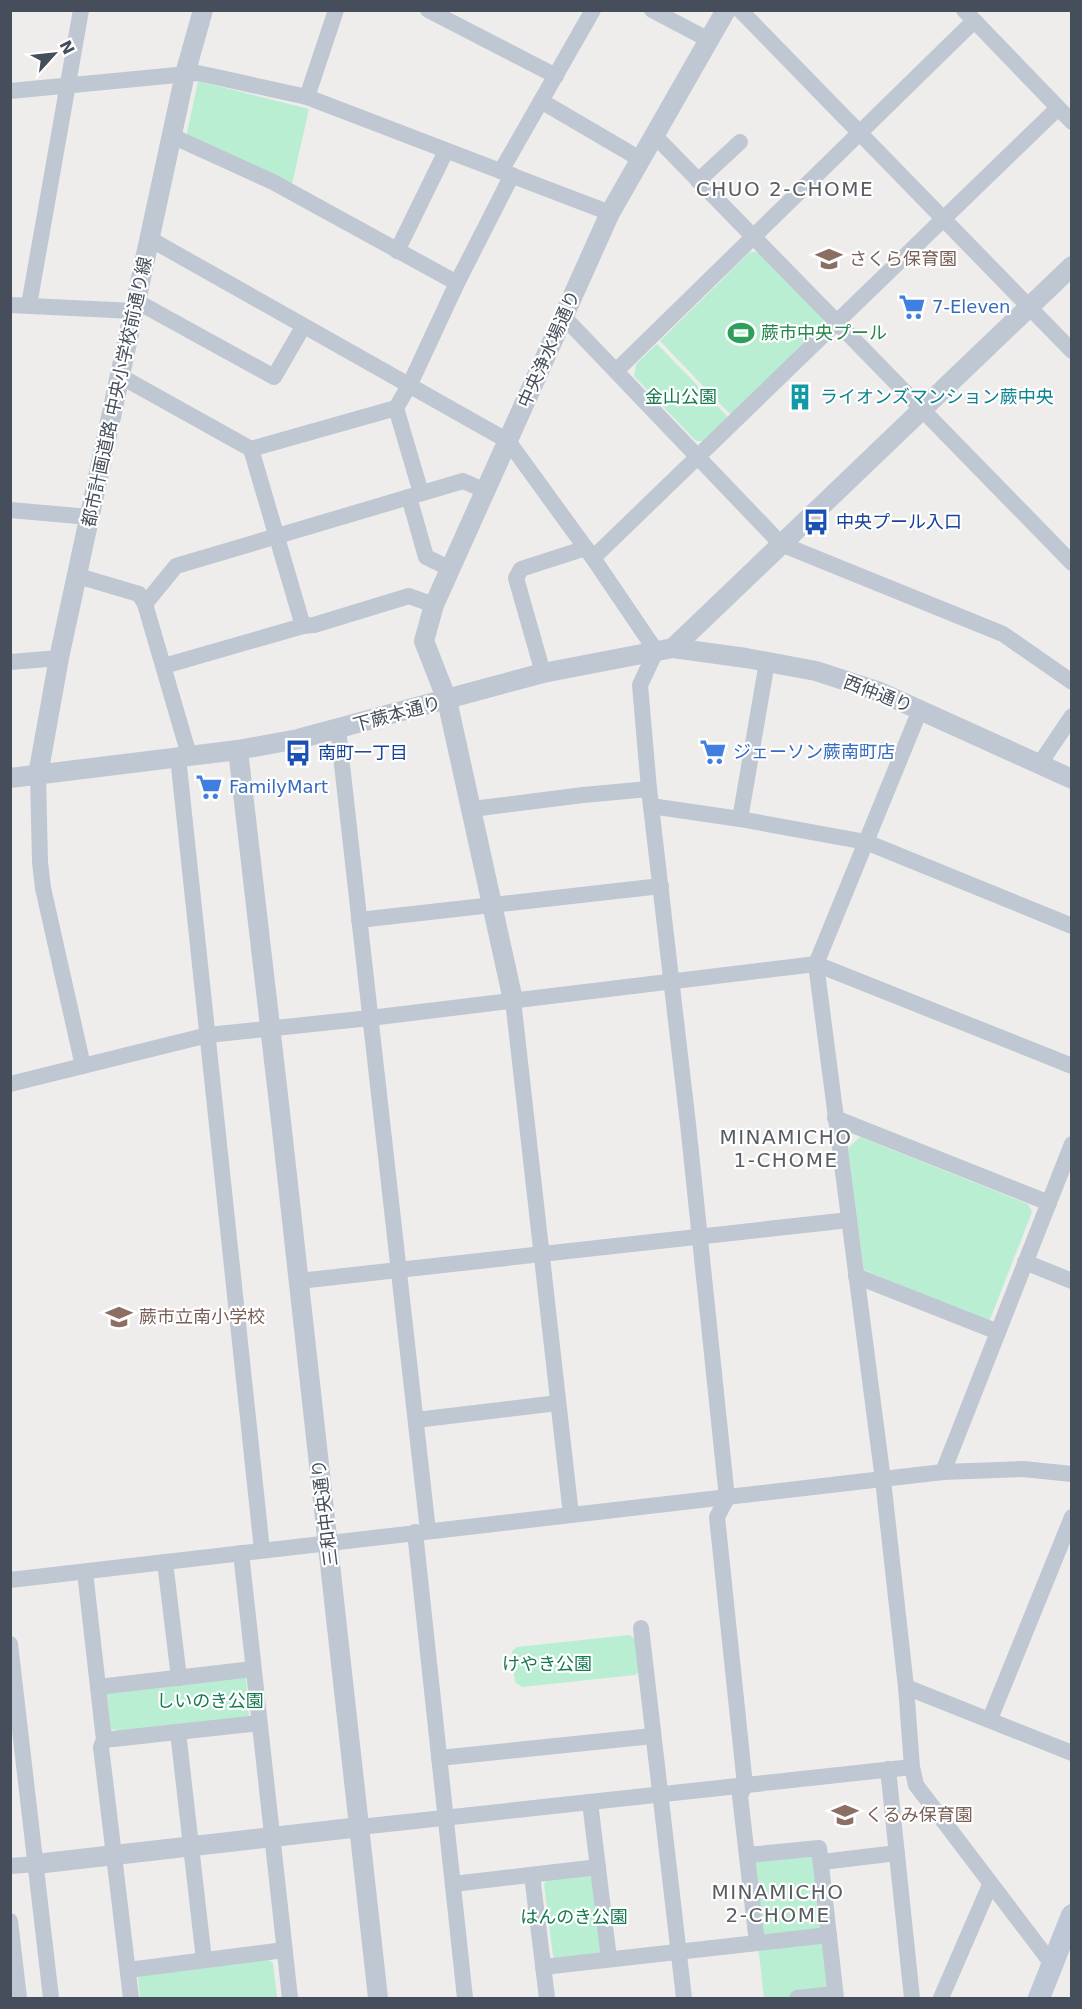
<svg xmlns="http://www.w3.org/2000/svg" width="1082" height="2009" viewBox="0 0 1082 2009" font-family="'DejaVu Sans','Noto Sans JP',sans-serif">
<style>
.green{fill:#b9eed2}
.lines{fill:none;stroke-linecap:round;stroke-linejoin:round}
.minor{stroke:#bfc7d2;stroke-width:16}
.tertiary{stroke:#bfc7d2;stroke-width:20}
.secondary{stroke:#bec7d6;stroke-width:22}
.labels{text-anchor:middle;stroke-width:4.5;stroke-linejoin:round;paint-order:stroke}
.education-label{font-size:18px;fill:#785e54;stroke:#fff;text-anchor:start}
.shop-label{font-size:18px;fill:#366cbe;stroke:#fff;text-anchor:start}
.leisure-label{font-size:18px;fill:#27864d;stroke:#fff;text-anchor:start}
.street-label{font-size:18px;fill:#454e5a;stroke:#fff}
.park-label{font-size:18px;fill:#167a51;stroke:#fff}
.culture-label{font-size:18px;fill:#0d838f;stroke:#fff;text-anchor:start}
.transit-label{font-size:18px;fill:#164399;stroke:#fff;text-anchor:start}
.neighbourhood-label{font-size:20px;letter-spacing:1.5px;fill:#595c61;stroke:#fff}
</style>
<rect width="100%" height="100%" fill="#efecec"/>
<g class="green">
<path d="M 198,81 L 309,109 L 292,184 L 186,138 Z"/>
<path d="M 750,252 L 760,252 L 824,319 L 822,325 L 731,415 L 660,341 Z"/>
<path d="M 657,344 L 728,417 L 705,441 L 696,441 L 634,376 L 636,364 Z"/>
<path d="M 860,1137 L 1028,1204 L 1032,1212 L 989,1322 L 864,1270 L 848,1148 Z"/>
<path d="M 629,1635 L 635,1638 L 640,1671 L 635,1675 L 522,1687 L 515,1682 L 512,1651 L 517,1647 Z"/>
<path d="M 240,1675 L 246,1678 L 249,1717 L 116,1733 L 116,1729 L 111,1730 L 107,1694 Z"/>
<path d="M 819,1848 L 835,1994 L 797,1998 L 764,1998 L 748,1855 Z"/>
<path d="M 591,1874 L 604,1951 L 600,1956 L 557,1961 L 553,1956 L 544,1884 L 548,1879 Z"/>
<path d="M 267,1959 L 273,1963 L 277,1997 L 275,1998 L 140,1998 L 138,1978 L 142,1974 Z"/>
</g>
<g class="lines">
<g class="minor">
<path d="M 428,10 L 556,76"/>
<path d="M 652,10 L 709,40"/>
<path d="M 740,10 L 1072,351"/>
<path d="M 964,10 L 1072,122"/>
<path d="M 10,91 L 198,73 L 307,97 L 610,213"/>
<path d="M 307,97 L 336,10"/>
<path d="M 541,101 L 640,159"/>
<path d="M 654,135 L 1072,563"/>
<path d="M 172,136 L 273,182 L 457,283"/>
<path d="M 501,171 L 593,10"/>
<path d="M 698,181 L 740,142"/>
<path d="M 150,239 L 508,441 L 593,558 L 656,651 L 640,685 L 649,789 L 688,1124 L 727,1498 L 717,1517 L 745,1785 L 740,1796 L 757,1943 L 543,1967"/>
<path d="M 397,251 L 446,151"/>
<path d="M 136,301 L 274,377 L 303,327"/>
<path d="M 10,305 L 134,311"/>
<path d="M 29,305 L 81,10"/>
<path d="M 563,316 L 781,544 L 1003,634 L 1072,682"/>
<path d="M 617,370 L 974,21"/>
<path d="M 120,376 L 251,449 L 396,408 L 410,384 L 457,283 L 512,175"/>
<path d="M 396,408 L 421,493"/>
<path d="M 251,449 L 303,626"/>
<path d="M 409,497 L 426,557 L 451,569"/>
<path d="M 10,510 L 89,517"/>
<path d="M 593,558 L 1058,108"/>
<path d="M 78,576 L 139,594 L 145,604 L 189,755"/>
<path d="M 145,604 L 176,566 L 463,481 L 486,491"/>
<path d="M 10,662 L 59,658"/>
<path d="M 164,666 L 303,626 L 314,625 L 409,596 L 434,605"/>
<path d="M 543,673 L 516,578 L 521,569 L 586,548"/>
<path d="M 920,710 L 816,964 L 883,1480 L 906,1687 L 912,1767 L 916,1785 L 1052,1964"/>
<path d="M 338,729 L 428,1531"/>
<path d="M 178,757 L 262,1550"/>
<path d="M 1039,765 L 1072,716"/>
<path d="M 38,775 L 40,862 L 43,888 L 83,1066"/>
<path d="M 651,806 L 740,819 L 866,842 L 1072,926"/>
<path d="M 472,809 L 583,795 L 649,789"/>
<path d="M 740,819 L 767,662"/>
<path d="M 359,920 L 661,886"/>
<path d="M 513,1000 L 571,1515"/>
<path d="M 10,1084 L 208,1035 L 370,1018 L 816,964 L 1072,1066"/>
<path d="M 835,1118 L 1049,1203"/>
<path d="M 1025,1262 L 1072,1281"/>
<path d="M 856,1276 L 998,1332"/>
<path d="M 299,1281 L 849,1220"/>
<path d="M 416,1420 L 558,1403"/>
<path d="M 943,1472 L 1072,1144"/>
<path d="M 415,1532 L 465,1998"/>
<path d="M 241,1553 L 290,1998"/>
<path d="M 165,1562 L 179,1678"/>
<path d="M 85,1572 L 104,1740 L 101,1747 L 131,1998"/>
<path d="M 10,1580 L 943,1472 L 1023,1469 L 1072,1474"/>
<path d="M 641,1628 L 684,1998"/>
<path d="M 10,1644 L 51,1998"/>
<path d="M 98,1687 L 253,1669"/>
<path d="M 906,1687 L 1072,1753"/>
<path d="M 990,1719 L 1072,1517"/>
<path d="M 178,1732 L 204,1960"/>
<path d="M 104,1740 L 259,1723"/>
<path d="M 439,1758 L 653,1736"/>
<path d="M 888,1769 L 912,1998"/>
<path d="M 590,1802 L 609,1959"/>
<path d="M 360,1827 L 912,1767"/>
<path d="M 748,1855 L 819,1848 L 836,1998"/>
<path d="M 822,1862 L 897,1853"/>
<path d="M 10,1866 L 36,1864"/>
<path d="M 532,1875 L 547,1998"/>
<path d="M 453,1884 L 598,1867"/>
<path d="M 10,1921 L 19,1998"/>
<path d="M 757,1943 L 829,1935"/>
<path d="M 128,1970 L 284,1950"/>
<path d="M 797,1998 L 835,1994"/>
<path d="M 941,1998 L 990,1885"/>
</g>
<g class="tertiary">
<path d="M 673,648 L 1072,266"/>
<path d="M 238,750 L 281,1121 L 378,1998"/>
<path d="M 38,775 L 59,658 L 185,74 L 203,10"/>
<path d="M 10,778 L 238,750 L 298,739 L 543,673 L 673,648 L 746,658 L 816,671 L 880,692 L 1072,779"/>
<path d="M 513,1000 L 447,700 L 424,641 L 434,605 L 610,213 L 726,10"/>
<path d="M 36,1864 L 360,1827"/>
</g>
<path class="secondary" d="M 1039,1998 L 1072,1915"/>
</g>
<defs>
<g id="school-bare" transform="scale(2.07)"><path d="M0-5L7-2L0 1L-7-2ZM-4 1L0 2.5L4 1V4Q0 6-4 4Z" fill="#8d6e63" stroke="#fff" stroke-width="2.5" paint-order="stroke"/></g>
<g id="supermarket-bare" transform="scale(2.07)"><path d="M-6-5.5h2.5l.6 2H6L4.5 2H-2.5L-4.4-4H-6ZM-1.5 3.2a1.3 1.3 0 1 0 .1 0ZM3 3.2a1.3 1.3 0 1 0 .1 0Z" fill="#3f7fe0" stroke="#fff" stroke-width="2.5" paint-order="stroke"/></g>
<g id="stadium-bare" transform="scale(2.07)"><path d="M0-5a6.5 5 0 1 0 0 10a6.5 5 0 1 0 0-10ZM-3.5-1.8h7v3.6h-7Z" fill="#2e9e5b" stroke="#fff" stroke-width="2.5" paint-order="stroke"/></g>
<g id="building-bare" transform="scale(2.07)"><path d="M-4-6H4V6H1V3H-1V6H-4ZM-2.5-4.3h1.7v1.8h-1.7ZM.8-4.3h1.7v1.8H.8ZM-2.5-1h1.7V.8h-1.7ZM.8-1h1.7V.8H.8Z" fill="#0f9aa8" stroke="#fff" stroke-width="2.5" paint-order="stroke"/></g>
<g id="bus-bare" transform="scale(2.07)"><path d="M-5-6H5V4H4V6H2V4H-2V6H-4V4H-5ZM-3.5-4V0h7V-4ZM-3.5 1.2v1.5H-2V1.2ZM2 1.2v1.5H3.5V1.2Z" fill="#1a4fb4" stroke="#fff" stroke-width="2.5" paint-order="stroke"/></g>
</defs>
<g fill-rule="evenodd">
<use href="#school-bare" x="829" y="259"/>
<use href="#supermarket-bare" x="912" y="307"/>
<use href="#stadium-bare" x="741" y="333"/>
<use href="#building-bare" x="800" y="397"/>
<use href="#bus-bare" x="816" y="522"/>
<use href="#supermarket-bare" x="713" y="752"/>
<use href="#bus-bare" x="298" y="753"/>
<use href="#supermarket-bare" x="209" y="787"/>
<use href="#school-bare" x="119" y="1317"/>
<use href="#school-bare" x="845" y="1815"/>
</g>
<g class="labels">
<g class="education-label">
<text x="849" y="265">さくら保育園</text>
<text x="139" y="1323">蕨市立南小学校</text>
<text x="865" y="1821">くるみ保育園</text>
</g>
<g class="shop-label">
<text x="932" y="313">7-Eleven</text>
<text x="733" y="758">ジェーソン蕨南町店</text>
<text x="229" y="793">FamilyMart</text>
</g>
<g class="leisure-label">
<text x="761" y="339">蕨市中央プール</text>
</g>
<g class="street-label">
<text transform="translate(549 349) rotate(-66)" y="6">中央浄水場通り</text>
<text transform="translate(117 392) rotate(-78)" y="6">都市計画道路 中央小学校前通り線</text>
<text transform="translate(878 694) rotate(21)" y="6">西仲通り</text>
<text transform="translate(397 714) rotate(-15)" y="6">下蕨本通り</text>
<text transform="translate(325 1513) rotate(-97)" y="6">三和中央通り</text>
</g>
<g class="park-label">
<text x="681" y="403">金山公園</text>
<text x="547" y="1670">けやき公園</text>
<text x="210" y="1707">しいのき公園</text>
<text x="574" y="1923">はんのき公園</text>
</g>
<g class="culture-label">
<text x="820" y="403">ライオンズマンション蕨中央</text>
</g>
<g class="transit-label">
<text x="836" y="528">中央プール入口</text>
<text x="318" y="759">南町一丁目</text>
</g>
<g class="neighbourhood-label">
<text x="785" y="196">CHUO 2-CHOME</text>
<text x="786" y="1144">MINAMICHO<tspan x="786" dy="23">1-CHOME</tspan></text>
<text x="778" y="1899">MINAMICHO<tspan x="778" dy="23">2-CHOME</tspan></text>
</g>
</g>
<rect width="1082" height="2009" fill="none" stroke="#454e5a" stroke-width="24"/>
<g transform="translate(54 54) rotate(63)" stroke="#ffffff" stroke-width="4.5" paint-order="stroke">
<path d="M0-4.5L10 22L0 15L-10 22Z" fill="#454e5a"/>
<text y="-9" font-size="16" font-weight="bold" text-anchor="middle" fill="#454e5a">N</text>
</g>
</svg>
